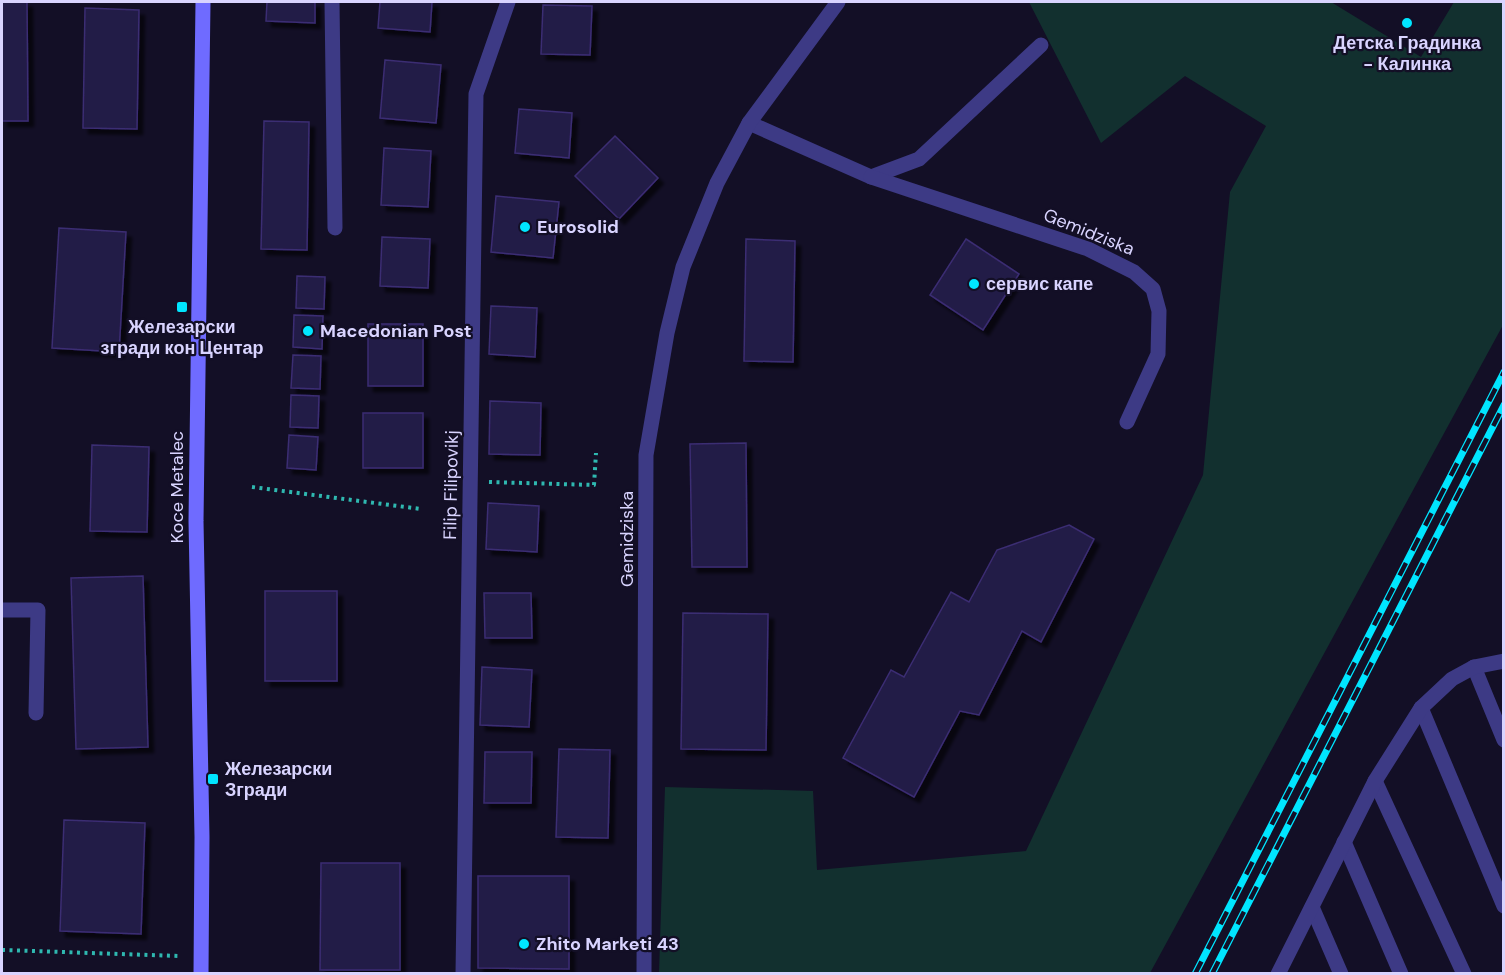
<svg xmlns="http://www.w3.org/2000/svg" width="1505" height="975" viewBox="0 0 1505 975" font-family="'DM Sans',sans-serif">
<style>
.green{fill:#12302f}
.building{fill:#241b47;stroke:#3b2d73;stroke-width:1.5;filter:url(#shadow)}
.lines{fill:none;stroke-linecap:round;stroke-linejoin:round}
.path{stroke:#2fb8b0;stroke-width:4;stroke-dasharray:3 4.5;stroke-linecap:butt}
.lane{stroke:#3d3a85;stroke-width:15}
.street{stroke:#3d3a85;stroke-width:15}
.secondary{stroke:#6f6bff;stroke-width:15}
.rail-casing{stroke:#00e5ff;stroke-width:7}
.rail{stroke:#130f26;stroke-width:4.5;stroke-dasharray:14;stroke-linecap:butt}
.poi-dot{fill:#00e5ff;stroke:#130f26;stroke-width:2}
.labels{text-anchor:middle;stroke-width:4.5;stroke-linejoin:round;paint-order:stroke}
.poi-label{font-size:18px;font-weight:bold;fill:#d9d4ff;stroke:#130f26;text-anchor:start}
.street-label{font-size:18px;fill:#d9d4ff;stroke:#130f26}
</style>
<defs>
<filter id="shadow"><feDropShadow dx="5.5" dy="5.5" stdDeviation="1.5" flood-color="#0009"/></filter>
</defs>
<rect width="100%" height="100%" fill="#130f26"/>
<path class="green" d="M 1029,2 L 1331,2 L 1421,57 L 1454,2 L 1503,2 L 1503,325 L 1150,973 L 659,973 L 665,787 L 813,791 L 817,870 L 1026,851 L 1203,475 L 1230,192 L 1266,126 L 1185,76 L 1101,143 Z"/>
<g class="building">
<path d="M 2,2 L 27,2 L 28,121 L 2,121 Z"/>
<path d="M 267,2 L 315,2 L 315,23 L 266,21 Z"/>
<path d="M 380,2 L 432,2 L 430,32 L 378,28 Z"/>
<path d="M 543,5 L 592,6 L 590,55 L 541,54 Z"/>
<path d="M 85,8 L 139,10 L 137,129 L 83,128 Z"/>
<path d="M 385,60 L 441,65 L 436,123 L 380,118 Z"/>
<path d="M 519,109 L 572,113 L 569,158 L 515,153 Z"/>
<path d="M 264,121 L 309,122 L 307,250 L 261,249 Z"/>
<path d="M 615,136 L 658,178 L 619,219 L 575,176 Z"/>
<path d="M 384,148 L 431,151 L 428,207 L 381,205 Z"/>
<path d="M 496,196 L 559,202 L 553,258 L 491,252 Z"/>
<path d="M 59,228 L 126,232 L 119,352 L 52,348 Z"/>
<path d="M 382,237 L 430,239 L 428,288 L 380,286 Z"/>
<path d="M 746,239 L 795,241 L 793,362 L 744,361 Z"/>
<path d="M 966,239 L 1019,274 L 983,330 L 930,295 Z"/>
<path d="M 297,276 L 325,277 L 324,309 L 296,308 Z"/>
<path d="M 491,306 L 537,308 L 535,357 L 489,354 Z"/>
<path d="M 294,315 L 323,316 L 322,349 L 293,347 Z"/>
<rect x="368" y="324" width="55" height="62"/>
<path d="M 293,355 L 321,356 L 320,389 L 291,388 Z"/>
<path d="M 291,395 L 319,396 L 318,428 L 290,427 Z"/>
<path d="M 490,401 L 541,403 L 540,455 L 489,454 Z"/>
<rect x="363" y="413" width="60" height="55"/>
<path d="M 289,435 L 318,437 L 316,470 L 287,468 Z"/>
<path d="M 746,443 L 747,567 L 692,567 L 690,444 Z"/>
<path d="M 92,445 L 149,447 L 147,532 L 90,531 Z"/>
<path d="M 488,503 L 539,506 L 537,552 L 486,549 Z"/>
<path d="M 1069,525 L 1094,539 L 1041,642 L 1022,631 L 979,715 L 960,711 L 914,797 L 843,758 L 891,670 L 904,677 L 951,592 L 969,602 L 997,550 Z"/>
<path d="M 143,576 L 148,747 L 76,749 L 71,578 Z"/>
<rect x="265" y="591" width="72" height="90"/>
<path d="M 484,593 L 531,593 L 532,638 L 485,638 Z"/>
<path d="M 683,613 L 768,614 L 766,750 L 681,749 Z"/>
<path d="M 482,667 L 532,670 L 529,727 L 480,725 Z"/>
<path d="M 559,749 L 610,750 L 608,838 L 556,837 Z"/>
<path d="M 485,752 L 532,752 L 531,803 L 484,803 Z"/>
<path d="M 64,820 L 145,823 L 141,934 L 60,931 Z"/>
<path d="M 321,863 L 400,863 L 400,970 L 320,970 Z"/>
<path d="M 478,876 L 569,876 L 569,969 L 478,968 Z"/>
</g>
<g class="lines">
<g class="path">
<path d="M 489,482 L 594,485 L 596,453"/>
<path d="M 252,487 L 421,509"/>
<path d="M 2,950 L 180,956"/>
</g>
<g class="lane">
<path d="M 2,610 L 38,610 L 36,713"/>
<path d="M 1474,667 L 1504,740"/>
<path d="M 1421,708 L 1504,906"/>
<path d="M 1375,781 L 1464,974"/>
<path d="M 1344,842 L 1401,974"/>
<path d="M 1312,907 L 1341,974"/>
<path d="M 1278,974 L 1375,781 L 1421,708 L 1452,679 L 1474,667 L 1504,661"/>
</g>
<g class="street">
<path d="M 332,2 L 335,228"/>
<path d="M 749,123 L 871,177 L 919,159 L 1041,45"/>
<path d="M 871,177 L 1088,249 L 1134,272 L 1153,289 L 1159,311 L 1158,354 L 1127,422"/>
<path d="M 463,974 L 476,94 L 508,2"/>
<path d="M 644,974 L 646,455 L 667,333 L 683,267 L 717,183 L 749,123 L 838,2"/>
</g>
<path class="secondary" d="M 201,974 L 202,837 L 196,521 L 203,2"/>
<g class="rail-casing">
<g id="rail">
<path d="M 1195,974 L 1504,372"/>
<path d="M 1212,974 L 1504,405"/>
</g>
</g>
<use href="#rail" class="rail"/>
</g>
<g class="poi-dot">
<circle cx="1407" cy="23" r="6"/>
<circle cx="525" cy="227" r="6"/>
<circle cx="974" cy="284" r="6"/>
<rect x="176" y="301" width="12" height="12" rx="3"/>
<circle cx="308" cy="331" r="6"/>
<rect x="207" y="773" width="12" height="12" rx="3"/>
<circle cx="524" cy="944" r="6"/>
</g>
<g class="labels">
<g class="poi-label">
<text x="1407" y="49" text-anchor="middle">Детска Градинка<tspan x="1407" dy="21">- Калинка</tspan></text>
<text x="537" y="233">Eurosolid</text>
<text x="986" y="290">сервис капе</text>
<text x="182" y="333" text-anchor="middle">Железарски<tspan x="182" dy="21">згради кон Центар</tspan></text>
<text x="320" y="337">Macedonian Post</text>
<text x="225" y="775">Железарски<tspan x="225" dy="21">Згради</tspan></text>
<text x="536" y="950">Zhito Marketi 43</text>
</g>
<g class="street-label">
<text transform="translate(1089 232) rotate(22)" y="6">Gemidziska</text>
<text transform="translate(451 485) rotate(-89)" y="6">Filip Filipovikj</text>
<text transform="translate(177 487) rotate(-90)" y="6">Koce Metalec</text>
<text transform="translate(627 539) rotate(-90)" y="6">Gemidziska</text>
</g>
</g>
<rect width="1505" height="975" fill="none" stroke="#d9d4ff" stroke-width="6"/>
</svg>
